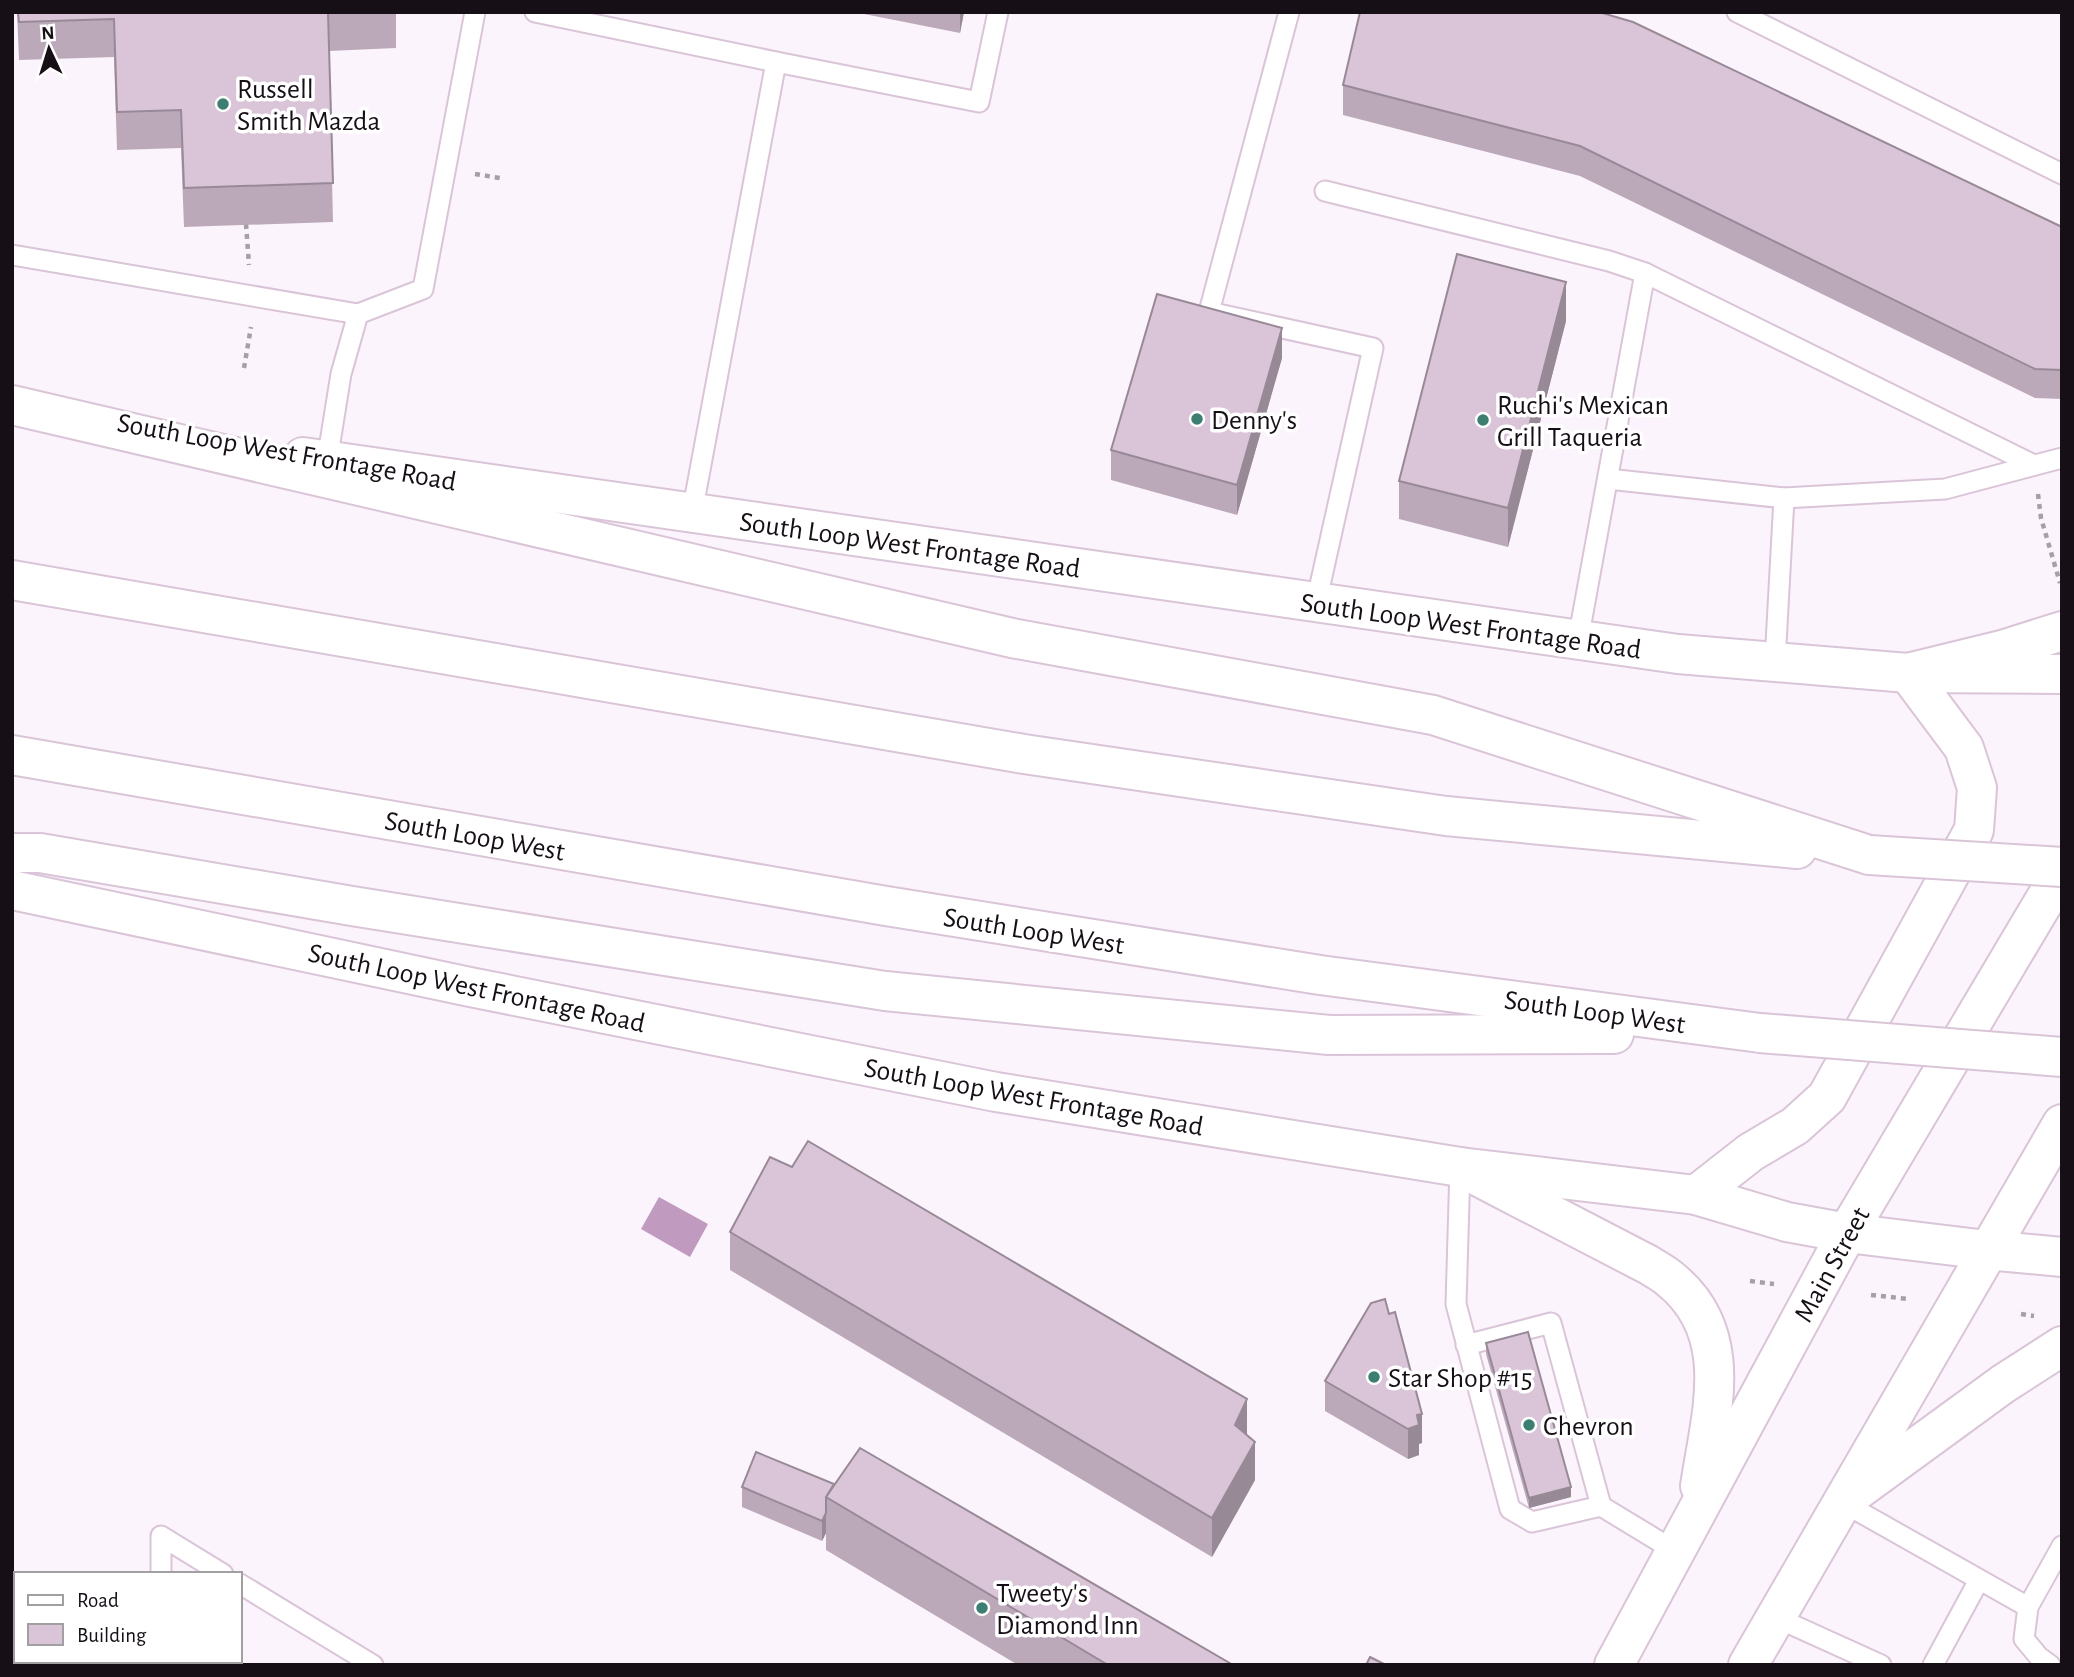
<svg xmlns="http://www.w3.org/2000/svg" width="2074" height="1677" viewBox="0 0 2074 1677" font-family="'Alegreya Sans',sans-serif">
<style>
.water{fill:#c19abf}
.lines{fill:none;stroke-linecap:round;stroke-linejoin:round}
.lane-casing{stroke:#dac5d8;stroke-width:23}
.secondary-casing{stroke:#dac5d8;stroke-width:42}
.primary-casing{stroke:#dac5d8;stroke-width:42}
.highway-casing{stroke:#dac5d8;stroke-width:42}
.path{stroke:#a69fa6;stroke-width:4.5;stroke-dasharray:5 5;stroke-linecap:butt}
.lane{stroke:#fff;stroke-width:19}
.secondary{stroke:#fff;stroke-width:38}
.primary{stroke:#fff;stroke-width:38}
.highway{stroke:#fff;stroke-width:38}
.highway-bridge-casing{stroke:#dac5d8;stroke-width:42;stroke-linecap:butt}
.highway-bridge{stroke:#fff;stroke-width:38}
.wall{fill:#bba9ba}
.shaded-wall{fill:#988997}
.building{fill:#d9c4d8;stroke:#988997;stroke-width:2}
.poi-dot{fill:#3c7e71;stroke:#fff;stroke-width:2.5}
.labels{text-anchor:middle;stroke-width:7;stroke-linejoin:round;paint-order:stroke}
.poi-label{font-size:28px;fill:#160f16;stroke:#fff;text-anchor:start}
.street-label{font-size:28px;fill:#160f16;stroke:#fff}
</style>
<rect width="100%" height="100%" fill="#fcf4fc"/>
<path class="water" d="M 659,1197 L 708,1224 L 690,1257 L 641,1229 Z"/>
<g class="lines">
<g class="lane-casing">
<g id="lane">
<path d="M 535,12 L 776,62"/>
<path d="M 1289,12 L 1209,312 L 1373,348 L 1316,603"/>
<path d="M 1737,12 L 2062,174"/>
<path d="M 1325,191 L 1609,261 L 1645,273 L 2034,465"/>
<path d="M 12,255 L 358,314"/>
<path d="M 327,461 L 341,374 L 358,314 L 423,289 L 475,12"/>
<path d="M 1608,479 L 1784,498 L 1945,489 L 2062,458"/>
<path d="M 692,513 L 776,62 L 979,102 L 998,12"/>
<path d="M 1578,640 L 1645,273"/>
<path d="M 1775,662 L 1784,498"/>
<path d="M 1460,1167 L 1456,1304 L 1510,1509 L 1532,1522 L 1601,1506 L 1551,1323 L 1466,1345"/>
<path d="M 1842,1502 L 2028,1607 L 2062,1546"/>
<path d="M 1601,1506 L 1675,1551"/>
<path d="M 161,1574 L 161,1536 L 223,1574"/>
<path d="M 240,1584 L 373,1665"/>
<path d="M 2028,1607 L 2024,1639 L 2039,1657 L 2050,1665"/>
<path d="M 1775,1617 L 1881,1665"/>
<path d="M 159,1665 L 159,1661"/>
<path d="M 1933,1665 L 1979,1580"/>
</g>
</g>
<g class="secondary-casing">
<g id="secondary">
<path d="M 303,457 L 1678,654 L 1908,673 L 2062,674"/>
<path d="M 12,890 L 470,987 L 996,1092 L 1460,1167 L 1696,1195 L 1787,1222 L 1847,1233 L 1987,1250 L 2062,1257"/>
<path d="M 1696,1195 L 1751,1152 L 1795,1126 L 1827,1097 L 1974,830 L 1977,788 L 1964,748 L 1908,673"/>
</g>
</g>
<g class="primary-casing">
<path id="primary" d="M 1908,673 L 2002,650 L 2062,631"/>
</g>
<g class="highway-casing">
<g id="highway">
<path d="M 12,405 L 1012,638 L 1433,715 L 1869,855"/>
<path d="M 12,580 L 1024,754 L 1446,816 L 1797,849"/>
<path d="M 12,755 L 886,906 L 1320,975 L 1760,1033"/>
<path d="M 12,853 L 40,853 L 352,906 L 885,991 L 1329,1035 L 1614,1034"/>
<path d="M 1460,1167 L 1647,1264 C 1655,1269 1663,1273 1670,1279 C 1737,1333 1711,1413 1700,1486"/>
<path d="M 1855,1492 L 2003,1384 L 2062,1346"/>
<path d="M 1614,1665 L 1847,1233 L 2062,871"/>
<path d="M 1748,1665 L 2062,1124"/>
</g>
</g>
<g class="path">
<path d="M 475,174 L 500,178"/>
<path d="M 246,224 L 249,265"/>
<path d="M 244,368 L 251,327"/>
<path d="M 2038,494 L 2041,518 L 2060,583"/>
<path d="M 1750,1281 L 1774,1284"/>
<path d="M 1871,1295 L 1909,1299"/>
<path d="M 2021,1314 L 2034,1316"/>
</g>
<use href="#lane" class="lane"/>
<use href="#secondary" class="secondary"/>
<use href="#primary" class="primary"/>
<use href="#highway" class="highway"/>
<g class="highway-bridge-casing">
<g id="highway-bridge">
<path d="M 1869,855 L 2062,867"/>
<path d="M 1760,1033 L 2062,1057"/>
</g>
</g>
<use href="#highway-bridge" class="highway-bridge"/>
</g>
<g class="wall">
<path d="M 17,12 L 396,12 L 396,48 L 329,51 L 333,222 L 184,227 L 181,148 L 117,150 L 114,57 L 19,60 Z"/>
<path d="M 854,12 L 964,12 L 960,33 Z"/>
<path d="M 1343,85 L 2062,227 L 2062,399 L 2035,398 L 1580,176 L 1343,115 Z"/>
<path d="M 1566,321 L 1508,547 L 1399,519 L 1399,481 Z"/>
<path d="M 1282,358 L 1237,515 L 1111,480 L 1111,450 Z"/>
<path d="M 730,1232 L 1247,1435 L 1255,1480 L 1212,1557 L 730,1270 Z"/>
<path d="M 1371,1303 L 1422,1443 L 1419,1444 L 1419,1455 L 1408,1459 L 1325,1411 L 1325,1381 Z"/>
<path d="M 1486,1343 L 1571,1497 L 1529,1508 L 1486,1354 Z"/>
<path d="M 756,1452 L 1233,1665 L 1018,1665 L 826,1550 L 826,1533 L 822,1541 L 742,1507 L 742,1487 Z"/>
</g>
<g class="shaded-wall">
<path d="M 960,12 L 964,12 L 960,33 Z"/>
<path d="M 1566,282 L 1566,321 L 1508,547 L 1508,508 Z"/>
<path d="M 1282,328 L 1282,358 L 1237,515 L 1237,485 Z"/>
<path d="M 1247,1399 L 1247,1437 L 1235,1425 Z"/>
<path d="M 1422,1414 L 1422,1443 L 1419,1444 L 1419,1455 L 1408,1459 L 1408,1429 L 1417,1415 Z"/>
<path d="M 1255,1442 L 1255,1480 L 1212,1557 L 1212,1518 Z"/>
<path d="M 1571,1487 L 1571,1497 L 1529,1508 L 1529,1498 Z"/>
<path d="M 826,1513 L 826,1533 L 822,1541 L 822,1521 Z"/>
</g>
<g class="building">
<path d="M 18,12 L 335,12 L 328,13 L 333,183 L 184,188 L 181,110 L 117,112 L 114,19 L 19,22 Z"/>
<path d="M 1360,12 L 1599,12 L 1633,22 L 2062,227 L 2062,370 L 2035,369 L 1580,146 L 1343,85 Z"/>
<path d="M 1457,254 L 1566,282 L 1508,508 L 1399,481 Z"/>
<path d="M 1157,294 L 1282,328 L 1237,485 L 1111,450 Z"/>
<path d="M 808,1141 L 1247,1399 L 1235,1425 L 1255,1442 L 1212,1518 L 730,1232 L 770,1157 L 792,1167 Z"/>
<path d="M 1385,1299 L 1389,1314 L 1395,1312 L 1422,1414 L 1417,1415 L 1419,1425 L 1408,1429 L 1325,1381 L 1371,1303 Z"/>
<path d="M 1528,1332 L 1571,1487 L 1529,1498 L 1486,1343 Z"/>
<path d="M 860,1448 L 1233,1665 L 1108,1665 L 826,1497 Z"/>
<path d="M 756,1452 L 834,1484 L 826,1497 L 826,1513 L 822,1521 L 742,1487 Z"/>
<path d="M 1370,1657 L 1386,1665 L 1366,1665 Z"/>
</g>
<g class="poi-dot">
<circle cx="223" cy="104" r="7"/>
<circle cx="1197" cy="419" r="7"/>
<circle cx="1483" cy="420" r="7"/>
<circle cx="1374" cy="1377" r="7"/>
<circle cx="1529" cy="1425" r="7"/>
<circle cx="982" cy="1608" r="7"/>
</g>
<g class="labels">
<g class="poi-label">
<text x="237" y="98">Russell<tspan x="237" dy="32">Smith Mazda</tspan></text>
<text x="1497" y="414">Ruchi's Mexican<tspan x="1497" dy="32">Grill Taqueria</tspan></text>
<text x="1211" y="429">Denny's</text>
<text x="1388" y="1387">Star Shop #15</text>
<text x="1543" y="1435">Chevron</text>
<text x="996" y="1602">Tweety's<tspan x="996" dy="32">Diamond Inn</tspan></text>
</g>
<g class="street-label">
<text transform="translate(287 451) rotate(10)" y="10">South Loop West Frontage Road</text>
<text transform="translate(910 544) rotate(8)" y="10">South Loop West Frontage Road</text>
<text transform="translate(1471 625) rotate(8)" y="10">South Loop West Frontage Road</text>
<text transform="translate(475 835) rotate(10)" y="10">South Loop West</text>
<text transform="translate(1034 930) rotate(9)" y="10">South Loop West</text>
<text transform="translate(477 987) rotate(12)" y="10">South Loop West Frontage Road</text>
<text transform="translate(1595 1011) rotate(8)" y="10">South Loop West</text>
<text transform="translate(1034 1096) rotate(10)" y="10">South Loop West Frontage Road</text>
<text transform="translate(1831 1264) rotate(-61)" y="10">Main Street</text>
</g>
</g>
<rect width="2074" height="1677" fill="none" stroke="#160f16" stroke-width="28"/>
<rect x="14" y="1572" width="228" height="91" fill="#ffffff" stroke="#a29fa2" stroke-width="2"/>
<rect x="28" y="1595" width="35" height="10" fill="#ffffff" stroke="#a29fa2" stroke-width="2"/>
<text x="77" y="1607" font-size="21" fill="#160f16">Road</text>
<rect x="28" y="1624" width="35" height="21" fill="#d9c4d8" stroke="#a29fa2" stroke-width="2"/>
<text x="77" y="1642" font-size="21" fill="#160f16">Building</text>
<g transform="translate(49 49) rotate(356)" stroke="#ffffff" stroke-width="5" paint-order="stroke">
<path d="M0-5L12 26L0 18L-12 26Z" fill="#160f16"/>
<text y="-10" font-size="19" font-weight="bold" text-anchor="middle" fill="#160f16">N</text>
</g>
</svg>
